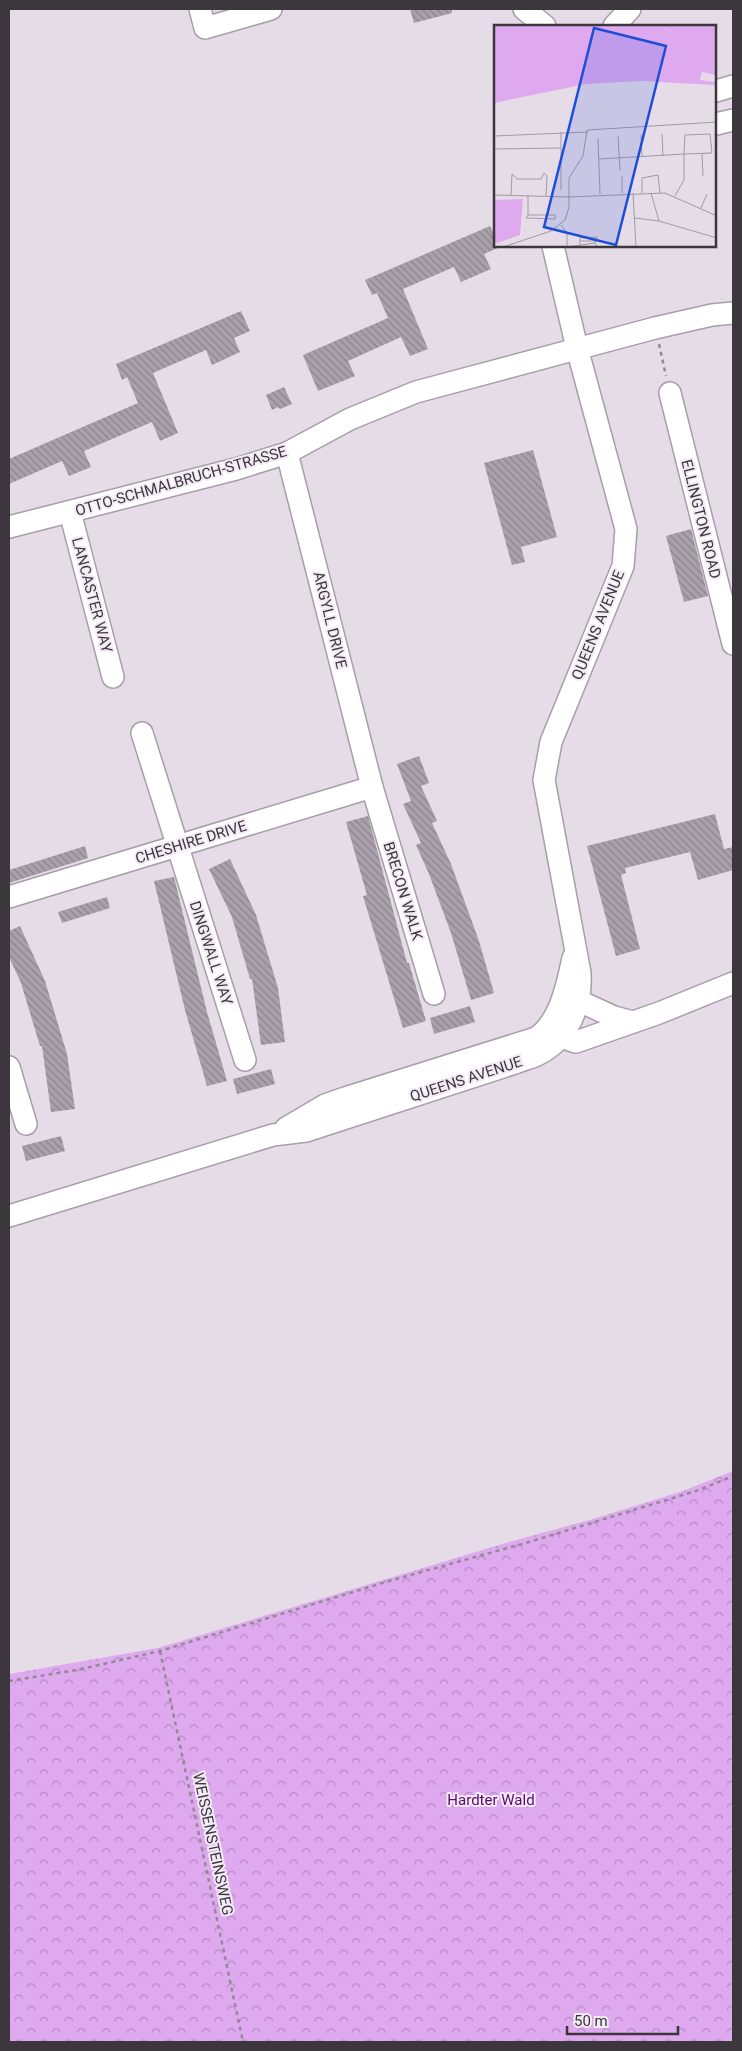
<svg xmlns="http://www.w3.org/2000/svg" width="742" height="2051" viewBox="0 0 742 2051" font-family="Roboto,sans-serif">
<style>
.forest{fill:url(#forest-crowns)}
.building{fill:url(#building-back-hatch)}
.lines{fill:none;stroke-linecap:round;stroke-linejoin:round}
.minor-casing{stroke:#a79ea9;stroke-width:24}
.path{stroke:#928b94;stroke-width:2.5;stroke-dasharray:4 4;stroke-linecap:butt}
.minor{stroke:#fff;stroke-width:21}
.labels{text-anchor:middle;stroke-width:4;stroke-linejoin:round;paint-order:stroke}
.street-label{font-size:15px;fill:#3b373c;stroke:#f3eaf5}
.park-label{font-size:15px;fill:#590a6c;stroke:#f3eaf5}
.inset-road{fill:none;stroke:#a19aa3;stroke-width:1}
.view{fill:#1d4ed8;fill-opacity:0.15;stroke:#1d4ed8;stroke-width:2.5}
.inset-edge{fill:none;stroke:#3b373c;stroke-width:2.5}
</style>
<defs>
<pattern id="forest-crowns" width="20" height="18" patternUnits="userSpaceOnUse" patternTransform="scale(1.25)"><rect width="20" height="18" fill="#dfa9ef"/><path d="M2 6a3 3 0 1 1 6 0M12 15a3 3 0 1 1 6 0" fill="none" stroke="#b68ac3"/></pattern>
<pattern id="building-back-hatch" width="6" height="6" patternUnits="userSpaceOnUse" patternTransform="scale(1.25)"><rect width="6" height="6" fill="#a9a0ab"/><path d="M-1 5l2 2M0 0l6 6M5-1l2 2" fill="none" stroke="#8b838c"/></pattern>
</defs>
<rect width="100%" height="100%" fill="#e5dce8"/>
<path class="forest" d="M 733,1471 L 733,2042 L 9,2042 L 9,1674 L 158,1648 L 509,1542 L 593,1519 L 683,1491 Z"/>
<g class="building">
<path d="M 410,9 L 452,9 L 452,13 L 414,23 Z"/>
<path d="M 490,226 L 496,238 L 496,246 L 500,247 L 484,254 L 491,269 L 461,282 L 454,267 L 403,289 L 428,349 L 410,356 L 401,337 L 348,361 L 355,376 L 318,391 L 303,355 L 388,318 L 377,293 L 372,295 L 365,280 Z"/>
<path d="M 241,311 L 250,331 L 234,338 L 240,352 L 212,365 L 206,350 L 153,373 L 178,433 L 160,441 L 152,422 L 84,451 L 91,467 L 69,476 L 62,461 L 9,484 L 9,459 L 138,403 L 127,377 L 122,380 L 116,364 Z"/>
<path d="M 284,387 L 292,404 L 280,409 L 278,407 L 272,410 L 266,395 Z"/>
<path d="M 533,450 L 557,537 L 521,547 L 525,562 L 512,565 L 484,463 Z"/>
<path d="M 691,529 L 708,596 L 684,602 L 666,536 Z"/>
<path d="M 419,756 L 429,783 L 421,786 L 437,821 L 432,823 L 451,864 L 479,941 L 494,993 L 471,1000 L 451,933 L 429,874 L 416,845 L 421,843 L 403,804 L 411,801 L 397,764 Z"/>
<path d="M 715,814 L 724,849 L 733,847 L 733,870 L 698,880 L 690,852 L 625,868 L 626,873 L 621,875 L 640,949 L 616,956 L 587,846 Z"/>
<path d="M 368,816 L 407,963 L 409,963 L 426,1021 L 403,1028 L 363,896 L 367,895 L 346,822 Z"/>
<path d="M 85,846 L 88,858 L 9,883 L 9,870 Z"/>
<path d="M 230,859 L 256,915 L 278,988 L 285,1042 L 261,1045 L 252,979 L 250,979 L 232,917 L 209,869 Z"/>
<path d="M 174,877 L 207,1012 L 227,1081 L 207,1086 L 185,1010 L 154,881 Z"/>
<path d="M 107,897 L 110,908 L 62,923 L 58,912 Z"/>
<path d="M 20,926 L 45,981 L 67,1054 L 75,1109 L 51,1112 L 42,1046 L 40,1046 L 21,983 L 9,957 L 9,931 Z"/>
<path d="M 470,1006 L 475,1022 L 434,1034 L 430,1018 Z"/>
<path d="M 271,1069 L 275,1084 L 237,1094 L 233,1079 Z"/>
<path d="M 61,1136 L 65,1151 L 26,1161 L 22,1146 Z"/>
</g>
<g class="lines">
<g class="minor-casing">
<g id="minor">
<path d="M 200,9 L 205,28 L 271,9"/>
<path d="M 524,9 L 545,26"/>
<path d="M 614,26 L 630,9"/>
<path d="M 716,91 L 733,86"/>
<path d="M 716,124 L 733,120"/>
<path d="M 670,393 L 733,644"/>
<path d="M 287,453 L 372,787 L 434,994"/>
<path d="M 70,512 L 113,677"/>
<path d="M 9,527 L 236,469 L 287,453 L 350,419 L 416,392 L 655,328 L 712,315 L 733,313"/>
<path d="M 142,733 L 245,1060"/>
<path d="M 9,897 L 372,787"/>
<path d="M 566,995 L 614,1017 L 633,1022"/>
<path d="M 550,1030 L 561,1037 L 576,1042 L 659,1013 L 733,983"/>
<path d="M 9,1067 L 26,1124"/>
<path d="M 286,1128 L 325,1105 L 345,1098 L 536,1038 C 560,1022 567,986 573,958"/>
<path d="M 9,1216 L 273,1135 L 306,1131 L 515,1063 C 522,1060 531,1058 537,1055 C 568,1040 582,1006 580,973 L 544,780 L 551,742 L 623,566 L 626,529 L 577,348 L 553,246"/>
</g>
</g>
<g class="path">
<path d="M 659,344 L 666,376"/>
<path d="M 160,1651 L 243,2042"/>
<path d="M 9,1681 L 77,1670 L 160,1651 L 389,1581 L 529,1542 L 699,1490 L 733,1476"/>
</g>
<use href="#minor" class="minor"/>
</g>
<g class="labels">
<g class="street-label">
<text transform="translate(181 481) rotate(-16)" y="5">OTTO-SCHMALBRUCH-STRASSE</text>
<text transform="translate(701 519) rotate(76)" y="5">ELLINGTON ROAD</text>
<text transform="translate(92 595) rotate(75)" y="5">LANCASTER WAY</text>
<text transform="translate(330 620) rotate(76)" y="5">ARGYLL DRIVE</text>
<text transform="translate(598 625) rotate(-68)" y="5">QUEENS AVENUE</text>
<text transform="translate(191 842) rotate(-17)" y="5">CHESHIRE DRIVE</text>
<text transform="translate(403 891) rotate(73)" y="5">BRECON WALK</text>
<text transform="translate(211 953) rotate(72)" y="5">DINGWALL WAY</text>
<text transform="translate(466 1079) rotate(-18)" y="5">QUEENS AVENUE</text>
<text transform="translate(213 1844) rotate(78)" y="5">WEISSENSTEINSWEG</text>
</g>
<g class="park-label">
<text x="491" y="1805">Hardter Wald</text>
</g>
</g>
<g transform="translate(494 25)">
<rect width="222" height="222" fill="#e5dce8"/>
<path d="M 169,2 L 197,17 L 194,23 L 167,10 ZM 198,31 L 215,37 L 221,41 L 217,46 L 198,39 ZM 29,174 L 26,210 L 0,219 L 0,175 Z" fill="#dfa9ef"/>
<path d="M 0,0 L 222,0 L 222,50 L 208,47 L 206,55 L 222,57 L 222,60 L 147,56 L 92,59 L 0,78 ZM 170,2 L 196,17 L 194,22 L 167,10 ZM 198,31 L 215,37 L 221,41 L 217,46 L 198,39 Z" fill="#dfa9ef" fill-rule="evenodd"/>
<path class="inset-road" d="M 67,107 L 67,165M 168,109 L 169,131M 216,109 L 218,128 L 190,129 L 191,110 ZM 147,110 L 148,132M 0,111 L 94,107M 124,111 L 126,145M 104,113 L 106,169M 0,124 L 67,123M 208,129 L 209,151M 105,134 L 190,129 L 190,155 L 181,171M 128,151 L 128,168M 139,168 L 142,222M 148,168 L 148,153 L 164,150 L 166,168M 157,168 L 165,196M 0,170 L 75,172 L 171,168 L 223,191M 17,170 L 18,149 L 23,154 L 47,154 L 50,148 L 53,151 L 52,171M 34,170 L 34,190M 207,183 L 213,169M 61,190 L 61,194 L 32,193 L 34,190 ZM 141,193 L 165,196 L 223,213M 67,200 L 73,208 L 73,222M 86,216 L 103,216M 86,220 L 86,213 L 103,212 L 101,218M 9,222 L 57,206 L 71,195 L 75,182 L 75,153 L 89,131 L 93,105 L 223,97M 73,222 L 101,218 L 103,222"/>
<path class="view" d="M 100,3 L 172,21 L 122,220 L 50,202 Z"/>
<rect width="222" height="222" class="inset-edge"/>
</g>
<rect width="742" height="2051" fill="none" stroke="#3b373c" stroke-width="20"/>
<path d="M567 2026v8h111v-8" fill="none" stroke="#3b373c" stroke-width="2.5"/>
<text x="574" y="2026" font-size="15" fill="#3b373c" stroke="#f3eaf5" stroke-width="4" paint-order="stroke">50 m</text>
</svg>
